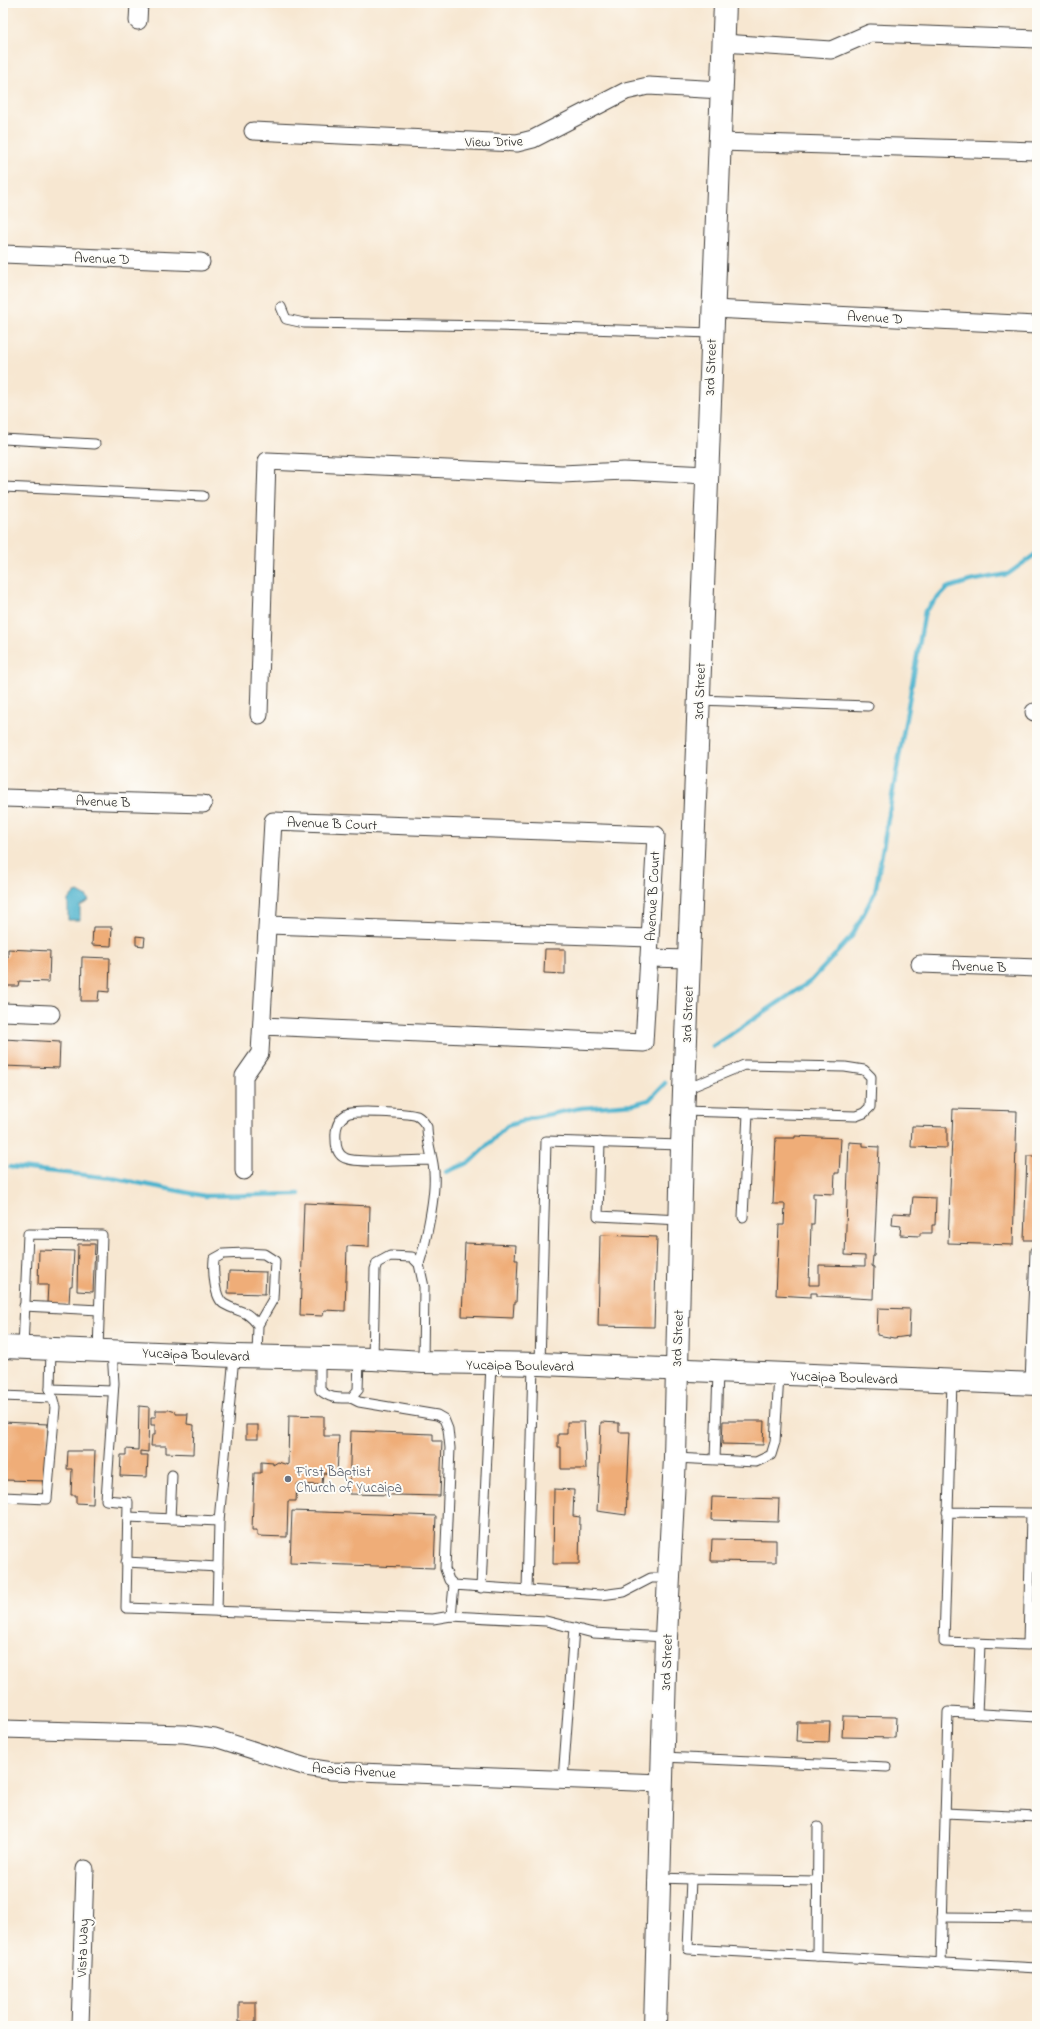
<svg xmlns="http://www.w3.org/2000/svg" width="1040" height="2029" viewBox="0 0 1040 2029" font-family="'Indie Flower',sans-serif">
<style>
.water{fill:#4fb4ce;stroke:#366875}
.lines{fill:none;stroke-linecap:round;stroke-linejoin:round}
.stream{stroke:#4fb4ce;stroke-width:4.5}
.building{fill:#efad78}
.service-casing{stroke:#3d3a37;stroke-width:11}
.minor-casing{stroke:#3d3a37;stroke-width:19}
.tertiary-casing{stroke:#3d3a37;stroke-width:24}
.secondary-casing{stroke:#3d3a37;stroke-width:24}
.service{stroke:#fff;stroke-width:9}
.minor{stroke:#fff;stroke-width:17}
.tertiary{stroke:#fff;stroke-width:22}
.secondary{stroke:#fff;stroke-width:22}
.worship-dot{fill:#6b7280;stroke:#fdfcf7;stroke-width:1.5}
.labels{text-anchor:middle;stroke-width:4;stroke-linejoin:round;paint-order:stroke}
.street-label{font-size:14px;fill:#1c1c1c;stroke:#fdfcf7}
.worship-label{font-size:14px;fill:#5b616d;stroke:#fdfcf7;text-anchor:start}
</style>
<rect width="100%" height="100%" fill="#fdfcf7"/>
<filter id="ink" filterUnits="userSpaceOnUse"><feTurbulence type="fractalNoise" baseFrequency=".025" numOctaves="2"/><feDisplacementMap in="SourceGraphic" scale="8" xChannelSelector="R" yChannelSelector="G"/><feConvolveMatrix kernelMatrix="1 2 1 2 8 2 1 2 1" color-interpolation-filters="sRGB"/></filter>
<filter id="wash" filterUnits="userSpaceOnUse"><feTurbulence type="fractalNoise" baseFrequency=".012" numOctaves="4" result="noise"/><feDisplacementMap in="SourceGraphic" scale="16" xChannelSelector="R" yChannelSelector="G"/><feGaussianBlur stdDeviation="0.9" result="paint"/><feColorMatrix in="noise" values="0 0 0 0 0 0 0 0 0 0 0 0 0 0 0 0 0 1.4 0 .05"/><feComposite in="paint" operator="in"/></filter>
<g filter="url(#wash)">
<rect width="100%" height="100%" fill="#f7e7d1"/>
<path class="water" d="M 78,892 L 87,897 L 89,901 L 80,906 L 80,920 L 68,920 L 68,900 L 73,894 Z"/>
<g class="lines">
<g class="stream">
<path d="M 713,1046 L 811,981 L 852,936 L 875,892 L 925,611 L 947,588 L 970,581 L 1008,574 L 1037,553"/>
<path d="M 10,1167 L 112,1178 L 205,1196 L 299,1194"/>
<path d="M 446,1172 L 470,1162 L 507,1126 L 531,1118 L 581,1108 L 634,1104 L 649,1100 L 665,1083"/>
</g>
</g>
<g id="blocks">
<g class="building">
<path d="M 93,927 L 112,927 L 111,946 L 92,945 Z"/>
<path d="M 136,936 L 145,937 L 144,946 L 136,945 Z"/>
<path d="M 8,949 L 50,951 L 49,982 L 19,981 L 18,986 L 3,986 L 3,957 L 8,957 Z"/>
<path d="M 545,949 L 565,949 L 565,974 L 544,973 Z"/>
<path d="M 82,957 L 110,958 L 109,992 L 99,991 L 98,1001 L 81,1001 Z"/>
<path d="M 3,1039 L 60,1042 L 59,1068 L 3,1066 Z"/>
<path d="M 953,1109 L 1017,1111 L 1013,1245 L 948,1243 Z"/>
<path d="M 912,1126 L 947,1127 L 947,1148 L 911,1147 Z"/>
<path d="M 795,1136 L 841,1138 L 839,1173 L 835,1173 L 834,1194 L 813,1193 L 813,1198 L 815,1198 L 814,1224 L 811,1224 L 809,1285 L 819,1285 L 819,1265 L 865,1266 L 865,1256 L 845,1255 L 849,1142 L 863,1143 L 863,1146 L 879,1147 L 874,1256 L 873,1256 L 872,1266 L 874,1267 L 873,1299 L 817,1296 L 817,1293 L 811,1293 L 811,1297 L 776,1295 L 779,1225 L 784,1225 L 785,1204 L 773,1204 L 776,1138 L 795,1138 Z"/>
<path d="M 1027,1156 L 1037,1156 L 1037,1240 L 1024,1240 Z"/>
<path d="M 913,1197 L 936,1198 L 935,1225 L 932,1225 L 932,1233 L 920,1233 L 920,1236 L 900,1235 L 901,1226 L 892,1225 L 893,1213 L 911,1214 Z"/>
<path d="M 304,1203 L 370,1206 L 369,1247 L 347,1246 L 345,1311 L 324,1310 L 323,1316 L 300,1315 Z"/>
<path d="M 600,1235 L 657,1237 L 654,1327 L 598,1326 Z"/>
<path d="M 465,1243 L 516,1245 L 515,1260 L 518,1260 L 516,1303 L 514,1303 L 513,1318 L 462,1316 Z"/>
<path d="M 78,1244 L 95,1244 L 93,1292 L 77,1291 Z"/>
<path d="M 39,1250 L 74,1251 L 72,1286 L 70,1286 L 69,1304 L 47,1303 L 48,1285 L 38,1285 Z"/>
<path d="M 229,1271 L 266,1272 L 265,1294 L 228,1293 Z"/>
<path d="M 878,1308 L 910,1309 L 909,1336 L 894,1338 L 877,1335 Z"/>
<path d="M 139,1406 L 149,1407 L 148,1452 L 140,1451 L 140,1455 L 148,1455 L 147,1477 L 120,1476 L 121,1455 L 126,1455 L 126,1449 L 138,1450 Z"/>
<path d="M 156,1410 L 169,1410 L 176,1412 L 176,1414 L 188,1414 L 187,1424 L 194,1425 L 193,1454 L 166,1453 L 166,1446 L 151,1446 L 152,1435 L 155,1435 L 155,1425 L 151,1425 L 151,1417 L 156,1417 Z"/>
<path d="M 289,1415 L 324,1416 L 324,1436 L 339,1436 L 337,1474 L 323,1473 L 322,1485 L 297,1484 L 296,1501 L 288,1501 L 287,1537 L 257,1536 L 257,1530 L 252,1530 L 254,1473 L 261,1473 L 261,1462 L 273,1463 L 273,1465 L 278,1462 L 288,1465 Z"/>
<path d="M 723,1421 L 764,1421 L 763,1445 L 722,1444 Z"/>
<path d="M 3,1422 L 48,1424 L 46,1481 L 3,1480 Z"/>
<path d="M 567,1422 L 584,1422 L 586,1469 L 561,1469 L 561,1447 L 558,1447 L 558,1434 L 567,1434 Z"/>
<path d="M 601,1422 L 619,1423 L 619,1432 L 630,1432 L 626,1515 L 597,1511 Z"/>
<rect x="246" y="1425" width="12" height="14"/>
<path d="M 351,1431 L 433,1434 L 433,1441 L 442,1441 L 440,1496 L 349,1494 Z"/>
<path d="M 68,1451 L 95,1451 L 93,1504 L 76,1503 L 76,1495 L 71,1495 L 72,1469 L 67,1469 Z"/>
<path d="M 554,1489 L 574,1490 L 573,1516 L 580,1517 L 579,1564 L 553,1564 Z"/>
<path d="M 712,1497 L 779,1499 L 778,1522 L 711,1520 Z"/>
<path d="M 292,1511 L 436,1516 L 434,1568 L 290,1563 Z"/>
<path d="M 712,1539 L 776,1540 L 776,1562 L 711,1561 Z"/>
<path d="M 843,1716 L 896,1717 L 895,1738 L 842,1737 Z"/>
<path d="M 797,1722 L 830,1722 L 829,1742 L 796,1741 Z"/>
<rect x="239" y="2002" width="17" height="20"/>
</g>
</g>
</g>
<g filter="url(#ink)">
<use href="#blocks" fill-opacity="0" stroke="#3d3a37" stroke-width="1"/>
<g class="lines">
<g class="service-casing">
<g id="service">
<path d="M 281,307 L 286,319 L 304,323 L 496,326 L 712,333"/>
<path d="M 3,439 L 95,444"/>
<path d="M 3,487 L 203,496"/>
<path d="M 698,700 L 868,706"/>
<path d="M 683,1111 L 856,1116 L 864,1113 L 870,1107 L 871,1077 L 864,1070 L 845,1067 L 744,1065 L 684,1090"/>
<path d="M 600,1142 L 598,1216 L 681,1220"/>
<path d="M 743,1217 L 748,1113"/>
<path d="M 419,1264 C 426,1242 436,1195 434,1172 C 433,1156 427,1144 427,1127 C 424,1122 421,1118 417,1116 C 408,1113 353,1110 347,1114 C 337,1120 335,1129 336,1140 C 336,1148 338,1155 345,1158 C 358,1164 414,1160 431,1160"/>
<path d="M 24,1306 L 99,1310"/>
<path d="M 23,1348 L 28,1234 L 102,1235 L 98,1350"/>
<path d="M 112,1351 L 114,1383 L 106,1500 L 128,1502 L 126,1608 L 433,1619 L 451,1616 L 546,1621 L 593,1633 L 666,1637"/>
<path d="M 257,1356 L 258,1325 L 273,1299 L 275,1261 L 264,1254 L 245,1253 L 223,1254 L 214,1259 C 213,1270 214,1298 224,1304 C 241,1314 243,1307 258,1325"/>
<path d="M 320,1359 L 320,1390 C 330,1399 338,1398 351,1398 L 358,1390 L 359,1359"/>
<path d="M 373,1359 L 375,1269 L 377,1263 L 390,1256 L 412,1257 L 419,1264 L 424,1287 L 423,1362"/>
<path d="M 540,1364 L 546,1141 L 682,1145"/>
<path d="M 1030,1383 L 1035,1251 L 1037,1251"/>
<path d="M 50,1389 L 113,1391"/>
<path d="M 3,1396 L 51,1398"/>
<path d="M 351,1398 L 359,1402 L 437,1415 L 444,1419 L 448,1429 L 450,1448 L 445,1569 L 449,1580 L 454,1585"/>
<path d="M 675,1458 L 756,1462 L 771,1455 L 775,1442 L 779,1375"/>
<path d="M 715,1459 L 718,1372"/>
<path d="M 3,1497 L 47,1499 L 55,1407 L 50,1389 L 51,1348"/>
<path d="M 947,1512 L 1031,1513 L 1028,1645 L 944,1642 L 952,1381"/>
<path d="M 128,1517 L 219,1521"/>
<path d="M 170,1519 L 172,1475"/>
<path d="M 126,1562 L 218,1567"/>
<path d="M 481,1588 L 491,1364"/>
<path d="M 527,1590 L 533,1364"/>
<path d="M 217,1611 L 219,1521 L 234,1356"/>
<path d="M 451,1616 L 454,1585 L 601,1595 L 624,1592 L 651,1578 L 669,1578"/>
<path d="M 977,1714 L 980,1644"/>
<path d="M 663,1757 L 887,1767"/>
<path d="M 563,1780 L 574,1628"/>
<path d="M 945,1813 L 1037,1817"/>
<path d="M 659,1878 L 691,1879"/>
<path d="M 817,1881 L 691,1879 L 688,1949 L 1037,1968"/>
<path d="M 942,1917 L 1037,1918"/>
<path d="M 817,1956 L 818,1827"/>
<path d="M 941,1963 L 948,1712 L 1037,1717"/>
</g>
</g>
<g class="minor-casing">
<g id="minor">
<path d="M 138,21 L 139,3"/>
<path d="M 723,43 L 831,50 L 870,33 L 1037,39"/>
<path d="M 253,131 L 517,143 L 533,139 L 626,91 L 648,86 L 722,90"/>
<path d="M 720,142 L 1037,151"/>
<path d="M 3,254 L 201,262"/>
<path d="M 713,309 L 1037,325"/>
<path d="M 1034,712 L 1037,712"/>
<path d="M 259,715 L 267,461 L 562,474 L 624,471 L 707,475"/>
<path d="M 3,798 L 203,804"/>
<path d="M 268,925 L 650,938"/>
<path d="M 649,958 L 689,959"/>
<path d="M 920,964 L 1037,968"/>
<path d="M 3,1012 L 51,1014"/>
<path d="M 244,1171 L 244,1076 L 260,1053 L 273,821 L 656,835 L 644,1043 L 263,1026"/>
<path d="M 3,1729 L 184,1734 L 215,1738 L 306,1767 L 332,1771 L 662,1783"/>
<path d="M 80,2026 L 85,1869"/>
</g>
</g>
<g class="tertiary-casing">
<path id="tertiary" d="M 655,2026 L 666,1637 L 675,1458 L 682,1145 L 725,3"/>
</g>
<g class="secondary-casing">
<path id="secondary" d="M 3,1347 L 234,1356 L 373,1359 L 423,1362 L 540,1364 L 1037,1384"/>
</g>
<use href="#service" class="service"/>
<use href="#minor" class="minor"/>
<use href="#tertiary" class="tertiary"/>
<use href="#secondary" class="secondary"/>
</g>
</g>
<circle class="worship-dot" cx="288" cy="1479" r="4"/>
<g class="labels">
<g class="street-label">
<text transform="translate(494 141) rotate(-1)" y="5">View Drive</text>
<text transform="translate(102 258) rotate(2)" y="5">Avenue D</text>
<text transform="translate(875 317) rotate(3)" y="5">Avenue D</text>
<text transform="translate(710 367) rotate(-88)" y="5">3rd Street</text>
<text transform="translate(699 691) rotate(-88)" y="5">3rd Street</text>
<text transform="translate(103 801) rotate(2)" y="5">Avenue B</text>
<text transform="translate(332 823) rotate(2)" y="5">Avenue B Court</text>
<text transform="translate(652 896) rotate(-87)" y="5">Avenue B Court</text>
<text transform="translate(979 966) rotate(2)" y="5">Avenue B</text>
<text transform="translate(687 1014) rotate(-88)" y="5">3rd Street</text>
<text transform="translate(677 1338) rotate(-88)" y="5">3rd Street</text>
<text transform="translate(196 1354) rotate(2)" y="5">Yucaipa Boulevard</text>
<text transform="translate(520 1365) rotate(1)" y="5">Yucaipa Boulevard</text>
<text transform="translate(844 1377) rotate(2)" y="5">Yucaipa Boulevard</text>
<text transform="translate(666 1662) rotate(-88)" y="5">3rd Street</text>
<text transform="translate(354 1770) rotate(4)" y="5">Acacia Avenue</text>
<text transform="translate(82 1948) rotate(-88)" y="5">Vista Way</text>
</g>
<g class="worship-label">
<text x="296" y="1476">First Baptist<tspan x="296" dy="16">Church of Yucaipa</tspan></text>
</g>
</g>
<rect width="1040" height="2029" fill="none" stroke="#fdfcf7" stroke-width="16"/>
</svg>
